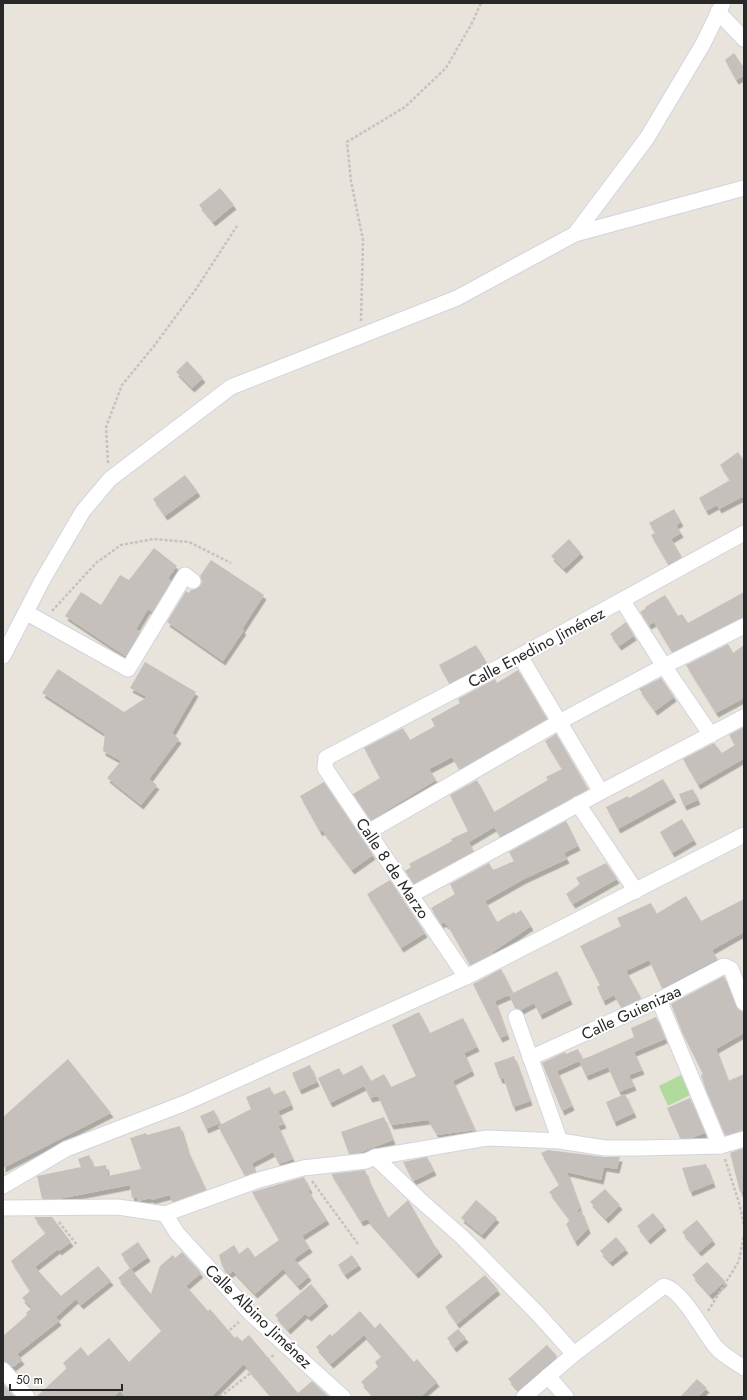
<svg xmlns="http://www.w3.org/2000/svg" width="747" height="1400" viewBox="0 0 747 1400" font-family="Jost,sans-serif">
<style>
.green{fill:#b1db9d}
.building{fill:#c5c0bb;filter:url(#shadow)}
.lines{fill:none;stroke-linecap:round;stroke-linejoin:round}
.minor-casing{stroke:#d1d4e0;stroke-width:17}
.path{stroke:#c3c3c3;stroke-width:2.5;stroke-dasharray:3 2;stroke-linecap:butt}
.minor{stroke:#fff;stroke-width:15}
.labels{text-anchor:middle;stroke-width:4;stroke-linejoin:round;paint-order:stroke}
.street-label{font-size:16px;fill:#282828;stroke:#fff}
</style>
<defs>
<filter id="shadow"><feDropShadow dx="2.5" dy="4.5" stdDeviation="0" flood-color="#0004"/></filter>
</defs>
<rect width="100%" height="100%" fill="#e9e4db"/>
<path class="green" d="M 681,1075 L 690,1095 L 668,1106 L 659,1086 Z"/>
<g class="building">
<path d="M 734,53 L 744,68 L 744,76 L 736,80 L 725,60 Z"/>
<path d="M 220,188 L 234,205 L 213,222 L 199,205 Z"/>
<path d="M 187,361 L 203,378 L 192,388 L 176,372 Z"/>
<path d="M 738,452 L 744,461 L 744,499 L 742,497 L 719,509 L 717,505 L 706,511 L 699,498 L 730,480 L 720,465 Z"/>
<path d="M 185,475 L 198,492 L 165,516 L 153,499 Z"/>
<path d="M 674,509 L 681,522 L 676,525 L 681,533 L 671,539 L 682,557 L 668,564 L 651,535 L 655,533 L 649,523 Z"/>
<path d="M 569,539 L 581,553 L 564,569 L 551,556 Z"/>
<path d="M 154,548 L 177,566 L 168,578 L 171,581 L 152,612 L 148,609 L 136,629 L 140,632 L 125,656 L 65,616 L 81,592 L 101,605 L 120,575 L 129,580 Z"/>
<path d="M 211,560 L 264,595 L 242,629 L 244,630 L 223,661 L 167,622 L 186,591 L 189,593 L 191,590 L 196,589 L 200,586 L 202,582 L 200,576 Z"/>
<path d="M 744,592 L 744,617 L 672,652 L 654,622 L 649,625 L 640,612 L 646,608 L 645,607 L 665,595 L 678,616 L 682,614 L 688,623 Z"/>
<path d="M 626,622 L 634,636 L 619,646 L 610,634 Z"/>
<path d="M 728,644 L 733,653 L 744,645 L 744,698 L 716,713 L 686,665 Z"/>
<path d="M 476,645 L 487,663 L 449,683 L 439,665 Z"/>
<path d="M 145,662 L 196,692 L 172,733 L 179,739 L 149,779 L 157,785 L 141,805 L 107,778 L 121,761 L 103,751 L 105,734 L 42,693 L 58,669 L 124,712 L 147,697 L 130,688 Z"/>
<path d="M 518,670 L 547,719 L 459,769 L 452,757 L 429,769 L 436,780 L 371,820 L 353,794 L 380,778 L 364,748 L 403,728 L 410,740 L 435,726 L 431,719 L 460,703 L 458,699 L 495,679 L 497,683 Z"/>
<path d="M 661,678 L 674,697 L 655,711 L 639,689 Z"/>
<path d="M 744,727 L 744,760 L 743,759 L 698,785 L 683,759 L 714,743 L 722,753 L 735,745 L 729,735 Z"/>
<path d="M 556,734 L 588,789 L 500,836 L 494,827 L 469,842 L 473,851 L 414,883 L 405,871 L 411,867 L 409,864 L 452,841 L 451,839 L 468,831 L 450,795 L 477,780 L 494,812 L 529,791 L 548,780 L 546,777 L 562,769 L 545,741 Z"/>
<path d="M 663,779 L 674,798 L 618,829 L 606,807 L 628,796 L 629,798 Z"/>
<path d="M 324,782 L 373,855 L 352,870 L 322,830 L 320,832 L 300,796 Z"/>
<path d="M 693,789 L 698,800 L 684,806 L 679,794 Z"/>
<path d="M 682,819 L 694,840 L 672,853 L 660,832 Z"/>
<path d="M 566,821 L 578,846 L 564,853 L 567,859 L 524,879 L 485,901 L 497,922 L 514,912 L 515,914 L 521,910 L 531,926 L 493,952 L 493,953 L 470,965 L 447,924 L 446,925 L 444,922 L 441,924 L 431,908 L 455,894 L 450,884 L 489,863 L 493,870 L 514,861 L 509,852 Z"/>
<path d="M 606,863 L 617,879 L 573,904 L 566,894 L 580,884 L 576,878 Z"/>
<path d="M 390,880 L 425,933 L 401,948 L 367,894 Z"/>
<path d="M 686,896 L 701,921 L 744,899 L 744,932 L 712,950 L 717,959 L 662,988 L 649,960 L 626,971 L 641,998 L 621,1007 L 614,995 L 603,1001 L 597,987 L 600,985 L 580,946 L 621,926 L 617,918 L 651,903 L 656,914 Z"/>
<path d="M 501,969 L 513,993 L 557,971 L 570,1000 L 540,1015 L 534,1003 L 521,1010 L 515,1008 L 509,995 L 495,1001 L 507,1035 L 500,1038 L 473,984 Z"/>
<path d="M 724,976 L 736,1006 L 744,1013 L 744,1033 L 716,1049 L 728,1081 L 744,1074 L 744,1130 L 725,1135 L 706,1090 L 701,1075 L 703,1074 L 683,1034 L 671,1004 Z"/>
<path d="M 419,1012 L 430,1033 L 463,1018 L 477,1047 L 464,1053 L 472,1071 L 453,1081 L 475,1130 L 437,1135 L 428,1120 L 391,1125 L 378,1096 L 370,1098 L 364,1086 L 330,1103 L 318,1078 L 339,1068 L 343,1075 L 362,1065 L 371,1081 L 384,1074 L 391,1087 L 416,1076 L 392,1025 Z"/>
<path d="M 656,1017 L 665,1039 L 634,1052 L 642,1070 L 629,1075 L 634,1086 L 619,1092 L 608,1067 L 586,1076 L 579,1061 L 557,1071 L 572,1106 L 562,1111 L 542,1063 L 565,1052 L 566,1054 L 578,1049 L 582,1059 L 591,1056 L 634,1037 L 631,1028 Z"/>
<path d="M 514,1056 L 530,1101 L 513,1107 L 504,1079 L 500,1079 L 494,1063 Z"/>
<path d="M 68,1059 L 111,1113 L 3,1168 L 3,1117 Z"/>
<path d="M 310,1065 L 317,1082 L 299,1090 L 292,1073 Z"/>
<path d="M 270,1087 L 273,1095 L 285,1090 L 291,1105 L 278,1111 L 284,1124 L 278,1126 L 293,1159 L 279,1164 L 273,1152 L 252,1163 L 255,1172 L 245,1176 L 218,1126 L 251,1109 L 246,1097 Z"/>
<path d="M 625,1094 L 634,1113 L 614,1122 L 606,1102 Z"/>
<path d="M 690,1098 L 705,1133 L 691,1138 L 680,1138 L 667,1108 Z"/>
<path d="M 214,1110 L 220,1123 L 206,1129 L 200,1116 Z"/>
<path d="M 384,1117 L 393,1140 L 359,1153 L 349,1154 L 341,1132 Z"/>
<path d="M 180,1126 L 187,1149 L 206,1190 L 172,1202 L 170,1195 L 151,1200 L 151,1198 L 138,1201 L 137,1197 L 132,1198 L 130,1185 L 58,1199 L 42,1199 L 37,1176 L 81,1167 L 78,1159 L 89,1155 L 94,1167 L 106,1165 L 108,1176 L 141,1169 L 130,1138 L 146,1133 L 147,1135 Z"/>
<path d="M 744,1148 L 744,1191 L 740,1192 L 730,1153 Z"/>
<path d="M 548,1150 L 604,1157 L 620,1157 L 617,1169 L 604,1167 L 601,1180 L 567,1172 L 580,1208 L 577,1210 L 578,1213 L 581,1210 L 588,1229 L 575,1242 L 566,1224 L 570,1220 L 549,1192 L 559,1185 L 541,1153 Z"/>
<path d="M 427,1157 L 434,1171 L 413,1181 L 403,1162 Z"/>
<path d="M 706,1164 L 713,1183 L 690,1192 L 682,1168 Z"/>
<path d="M 365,1170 L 369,1181 L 388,1218 L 408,1200 L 434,1245 L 440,1252 L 416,1274 L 367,1219 L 361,1222 L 331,1174 Z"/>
<path d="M 304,1177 L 310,1189 L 308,1190 L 327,1220 L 302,1236 L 310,1248 L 294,1259 L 309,1276 L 298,1286 L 283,1269 L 255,1294 L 233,1271 L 229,1274 L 222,1266 L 219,1255 L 234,1245 L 239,1254 L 248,1247 L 255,1257 L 279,1240 L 252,1192 Z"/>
<path d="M 605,1189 L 620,1205 L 606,1219 L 590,1202 Z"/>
<path d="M 476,1200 L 497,1218 L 482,1235 L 461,1218 Z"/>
<path d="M 653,1213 L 664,1226 L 648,1240 L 637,1226 Z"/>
<path d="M 34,1217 L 52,1217 L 71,1242 L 59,1251 L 58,1249 L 35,1267 L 61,1296 L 98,1266 L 111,1281 L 81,1305 L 76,1299 L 56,1317 L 59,1321 L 17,1354 L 22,1360 L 13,1367 L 3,1361 L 3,1336 L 27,1315 L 26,1313 L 32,1308 L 22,1298 L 30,1291 L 11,1261 L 46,1233 Z"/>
<path d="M 697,1220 L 713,1240 L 699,1252 L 682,1232 Z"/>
<path d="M 616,1237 L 626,1249 L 610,1262 L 600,1251 Z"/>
<path d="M 138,1242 L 148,1257 L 131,1269 L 121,1254 Z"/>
<path d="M 182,1252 L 201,1273 L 186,1286 L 208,1311 L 210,1309 L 235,1338 L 237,1336 L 242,1341 L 249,1335 L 298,1393 L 312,1381 L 329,1397 L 272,1397 L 244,1364 L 211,1397 L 126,1397 L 120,1391 L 113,1397 L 36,1397 L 67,1368 L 63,1363 L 81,1347 L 88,1356 L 109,1338 L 129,1362 L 162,1330 L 118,1278 L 130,1268 L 151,1294 L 160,1266 L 173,1255 L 175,1258 Z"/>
<path d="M 352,1255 L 359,1265 L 345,1275 L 338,1265 Z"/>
<path d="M 707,1262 L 725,1281 L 710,1295 L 692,1275 Z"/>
<path d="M 485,1275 L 498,1290 L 457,1324 L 445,1307 Z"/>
<path d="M 311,1284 L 326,1302 L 309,1317 L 305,1314 L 288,1330 L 275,1315 Z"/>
<path d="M 360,1311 L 375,1328 L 380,1323 L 414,1362 L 417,1359 L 437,1382 L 420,1397 L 374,1397 L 361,1382 L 378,1367 L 375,1362 L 382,1356 L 364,1335 L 331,1364 L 316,1347 L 330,1334 L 332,1336 Z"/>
<path d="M 458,1329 L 466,1338 L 454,1348 L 447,1338 Z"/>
<path d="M 547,1345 L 557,1356 L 518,1390 L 508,1379 Z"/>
<path d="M 697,1379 L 707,1388 L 698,1397 L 680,1397 Z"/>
<path d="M 3,1384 L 15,1397 L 3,1397 Z"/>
</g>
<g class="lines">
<g class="minor-casing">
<g id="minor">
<path d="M 723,3 L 703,44 L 647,138 L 575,234 L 744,188"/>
<path d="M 718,12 L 744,39"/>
<path d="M 622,600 L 664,666 L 711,735"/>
<path d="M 27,613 L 128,669 L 185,575 L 193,581"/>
<path d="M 3,656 L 43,579 L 83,511 L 110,479 L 231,387 L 457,298 L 575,234"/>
<path d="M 520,656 L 601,792"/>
<path d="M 578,804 L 636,891"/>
<path d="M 368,832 L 559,722 L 664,666 L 744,626"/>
<path d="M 411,895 L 601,792 L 744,717"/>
<path d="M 466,977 L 325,768 L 326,758 L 520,656 L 744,533"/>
<path d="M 659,1000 L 720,1146"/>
<path d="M 516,1017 L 560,1141"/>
<path d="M 530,1058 L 659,1000 L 724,966 L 731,969 L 744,1003"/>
<path d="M 375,1157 L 419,1199 L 462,1237 L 538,1314 L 574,1354"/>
<path d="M 3,1186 L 66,1149 L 185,1103 L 466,977 L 744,835"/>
<path d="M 3,1208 L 118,1207 L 165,1214"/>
<path d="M 3,1370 L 27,1397"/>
<path d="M 548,1376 L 566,1397"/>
<path d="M 343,1397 L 250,1313 L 177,1233 L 165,1214 L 259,1180 L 303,1168 L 366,1161 L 375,1157 L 487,1138 L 560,1141 L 605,1148 L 642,1148 L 720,1146 L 744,1139"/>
<path d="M 524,1397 L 574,1354 L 664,1286 C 682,1290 703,1331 715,1346 C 722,1355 734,1361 744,1368"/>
</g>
</g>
<g class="path">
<path d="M 361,321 L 363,240 L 351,181 L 347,142 L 405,107 L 446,68 L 472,23 L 481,3"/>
<path d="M 108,463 L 106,427 L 122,385 L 154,346 L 196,289 L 237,226"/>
<path d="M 52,611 L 96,563 L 121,545 L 154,539 L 189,542 L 231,563"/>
<path d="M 725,1159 L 740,1206 L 744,1226"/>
<path d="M 312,1181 L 358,1244"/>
<path d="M 59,1222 L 77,1245"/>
<path d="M 708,1311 L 739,1261 L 744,1234"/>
<path d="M 196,1397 L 170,1373 L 201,1349 L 209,1348 L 239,1322"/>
<path d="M 220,1397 L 275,1354"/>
</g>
<use href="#minor" class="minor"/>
</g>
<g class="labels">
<g class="street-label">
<text transform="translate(536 647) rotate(-28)" y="6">Calle Enedino Jiménez</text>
<text transform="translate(393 868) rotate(56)" y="6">Calle 8 de Marzo</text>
<text transform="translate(631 1012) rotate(-25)" y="6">Calle Guienizaa</text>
<text transform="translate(259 1316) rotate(44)" y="6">Calle Albino Jiménez</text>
</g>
</g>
<rect width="747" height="1400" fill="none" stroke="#282828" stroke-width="8"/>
<path d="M10 1384v6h112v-6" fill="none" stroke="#282828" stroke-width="2"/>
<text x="16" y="1384" font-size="12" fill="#282828" stroke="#ffffff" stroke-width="3" paint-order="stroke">50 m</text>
</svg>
